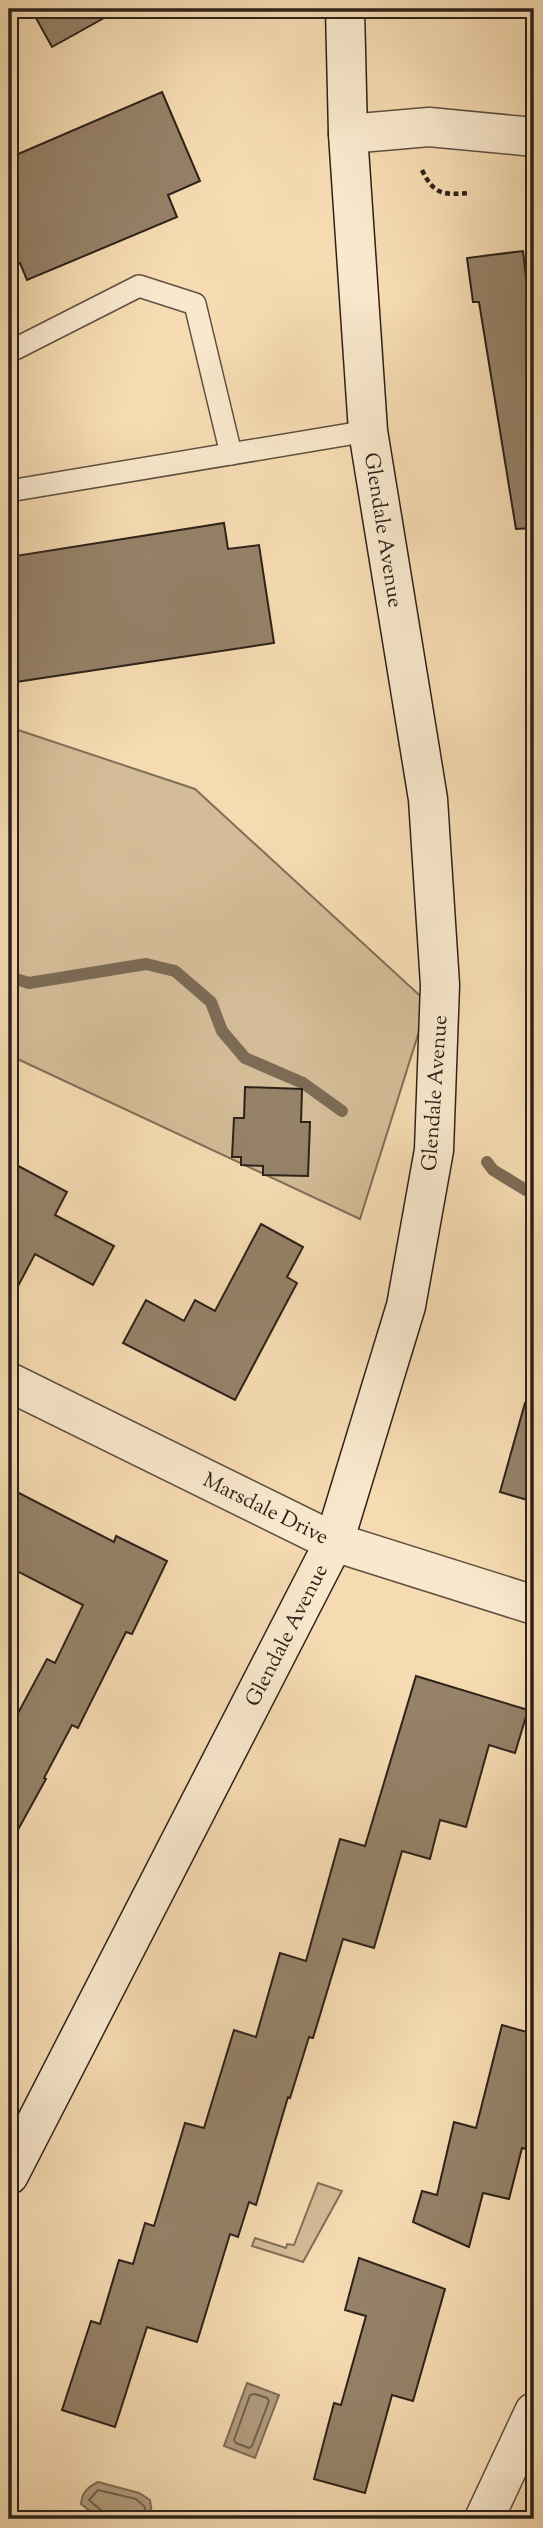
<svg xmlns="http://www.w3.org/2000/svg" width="543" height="2528" viewBox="0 0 543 2528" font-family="'Sorts Mill Goudy',serif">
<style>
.green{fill:#d4bc98;stroke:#806f59;stroke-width:2}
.water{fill:#b29c7e;stroke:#7d6b56;stroke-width:2}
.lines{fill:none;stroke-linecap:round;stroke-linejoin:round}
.shore{stroke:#705f4c;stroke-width:2}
.stream{stroke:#7d6b56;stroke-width:12}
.building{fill:#968269;stroke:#2d221a;stroke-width:2}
.service-casing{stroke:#5f5040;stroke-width:24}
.minor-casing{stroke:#5f5040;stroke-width:41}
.tertiary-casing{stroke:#5f5040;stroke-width:41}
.secondary-casing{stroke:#2d221a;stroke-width:41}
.path{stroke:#2d221a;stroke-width:4.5;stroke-dasharray:5 3.5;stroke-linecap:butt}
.service{stroke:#f9e8cd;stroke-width:21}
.minor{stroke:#f9e8cd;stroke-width:38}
.tertiary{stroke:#f9e8cd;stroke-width:38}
.secondary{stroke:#f9e8cd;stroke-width:38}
.labels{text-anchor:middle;stroke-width:5;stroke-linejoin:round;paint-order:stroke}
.street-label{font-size:21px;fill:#2d221a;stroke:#f9e8cd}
</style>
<rect width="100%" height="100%" fill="#f6dbb2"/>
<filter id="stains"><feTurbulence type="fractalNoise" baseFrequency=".00286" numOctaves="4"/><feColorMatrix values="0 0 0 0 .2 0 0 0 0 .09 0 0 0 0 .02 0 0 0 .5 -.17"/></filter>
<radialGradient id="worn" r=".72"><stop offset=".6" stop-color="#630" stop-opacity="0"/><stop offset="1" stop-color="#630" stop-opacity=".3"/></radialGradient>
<g class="green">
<path d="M 9,727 L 195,789 L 428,1003 L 360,1219 L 9,1055 Z"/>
<path d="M 318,2183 L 342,2191 L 303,2262 L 252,2246 L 255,2238 L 286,2248 L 287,2244 L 294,2245 Z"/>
</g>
<g class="water">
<path d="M 247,2383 L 279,2395 L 255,2458 L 224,2446 Z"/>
<path d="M 98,2482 L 139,2493 L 150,2500 L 152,2514 L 148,2519 C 119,2519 105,2525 81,2504 C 82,2492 88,2487 98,2482 Z"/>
</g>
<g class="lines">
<g class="shore">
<path d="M 255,2394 L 267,2398 L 269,2401 L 252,2446 L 249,2448 L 236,2443 L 234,2440 L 250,2395 Z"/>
<path d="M 105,2519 L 103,2512 L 89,2500 L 98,2490 L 136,2499 L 145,2507 L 144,2519"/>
</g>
<g class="stream">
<path d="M 9,977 L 29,983 L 146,964 L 175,971 L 211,1002 L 222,1031 L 245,1058 L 303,1083 L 342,1111"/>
<path d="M 487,1162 L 493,1170 L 534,1195"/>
</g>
</g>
<g class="building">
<path d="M 31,9 L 120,9 L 52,47 Z"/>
<path d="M 162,92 L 200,181 L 168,195 L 177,217 L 27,280 L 20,263 L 9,268 L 9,158 Z"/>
<path d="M 523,251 L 534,347 L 534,528 L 516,529 L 479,302 L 473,302 L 467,258 Z"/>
<path d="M 224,523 L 228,549 L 259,545 L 274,643 L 9,683 L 9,557 Z"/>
<path d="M 245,1087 L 302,1089 L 301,1122 L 310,1122 L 308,1176 L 263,1175 L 263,1166 L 241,1165 L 241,1157 L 232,1157 L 234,1118 L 244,1118 Z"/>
<path d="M 9,1161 L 67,1192 L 55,1215 L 114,1246 L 93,1285 L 35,1254 L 9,1303 Z"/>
<path d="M 261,1224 L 303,1247 L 287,1277 L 297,1283 L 235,1400 L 123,1343 L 146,1300 L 184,1321 L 195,1300 L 215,1311 Z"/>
<path d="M 525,1403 L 534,1405 L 534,1502 L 500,1492 Z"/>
<path d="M 17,1492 L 114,1542 L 116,1536 L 167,1561 L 132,1634 L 126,1632 L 78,1728 L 72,1725 L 44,1778 L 46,1779 L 9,1846 L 9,1730 L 47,1659 L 55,1663 L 83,1605 L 9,1567 L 9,1509 Z"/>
<path d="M 416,1676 L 528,1710 L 515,1753 L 489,1745 L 466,1827 L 440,1820 L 430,1859 L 402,1851 L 374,1948 L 343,1939 L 313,2038 L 309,2037 L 290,2098 L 288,2097 L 256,2205 L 249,2202 L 238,2237 L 230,2234 L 197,2342 L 147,2327 L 115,2427 L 62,2410 L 91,2321 L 100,2324 L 119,2260 L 133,2264 L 145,2223 L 154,2226 L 185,2123 L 204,2128 L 234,2030 L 256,2037 L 280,1953 L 306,1961 L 340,1839 L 365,1846 Z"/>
<path d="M 502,2025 L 534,2034 L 534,2151 L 522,2148 L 509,2199 L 483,2193 L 469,2247 L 413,2222 L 422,2191 L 437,2195 L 454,2122 L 476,2128 Z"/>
<path d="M 359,2258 L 445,2289 L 413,2401 L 392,2395 L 365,2493 L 314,2479 L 334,2403 L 341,2405 L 366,2316 L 345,2310 Z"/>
</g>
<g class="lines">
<g class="service-casing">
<g id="service">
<path d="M 9,352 L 139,286 L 195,304 L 231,454"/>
<path d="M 9,491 L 368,431"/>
</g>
</g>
<g class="minor-casing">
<g id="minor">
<path d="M 9,1382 L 334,1542 L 534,1605"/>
<path d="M 484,2519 L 534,2412"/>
</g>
</g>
<g class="tertiary-casing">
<path id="tertiary" d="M 348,134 L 429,127 L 534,137"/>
</g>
<g class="secondary-casing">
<path id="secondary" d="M 9,2175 L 334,1542 L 406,1306 L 434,1150 L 440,985 L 428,799 L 368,431 L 348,134 L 345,9"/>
</g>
<path class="path" d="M 422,170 C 434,195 443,195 470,193"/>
<use href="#service" class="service"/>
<use href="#minor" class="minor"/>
<use href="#tertiary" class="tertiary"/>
<use href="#secondary" class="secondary"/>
</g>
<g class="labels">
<g class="street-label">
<text transform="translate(384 530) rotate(81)" y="7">Glendale Avenue</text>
<text transform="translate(434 1093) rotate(-86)" y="7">Glendale Avenue</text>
<text transform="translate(266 1508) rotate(26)" y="7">Marsdale Drive</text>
<text transform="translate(286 1635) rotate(-63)" y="7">Glendale Avenue</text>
</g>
</g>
<rect width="543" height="2528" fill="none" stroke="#f6dbb2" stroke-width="35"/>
<rect x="10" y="10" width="522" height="2507" fill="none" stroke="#2d221a" stroke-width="3.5"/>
<rect x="18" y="18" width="508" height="2493" fill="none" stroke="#2d221a" stroke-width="2"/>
<rect width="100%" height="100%" filter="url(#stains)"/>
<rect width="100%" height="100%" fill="url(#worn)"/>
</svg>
